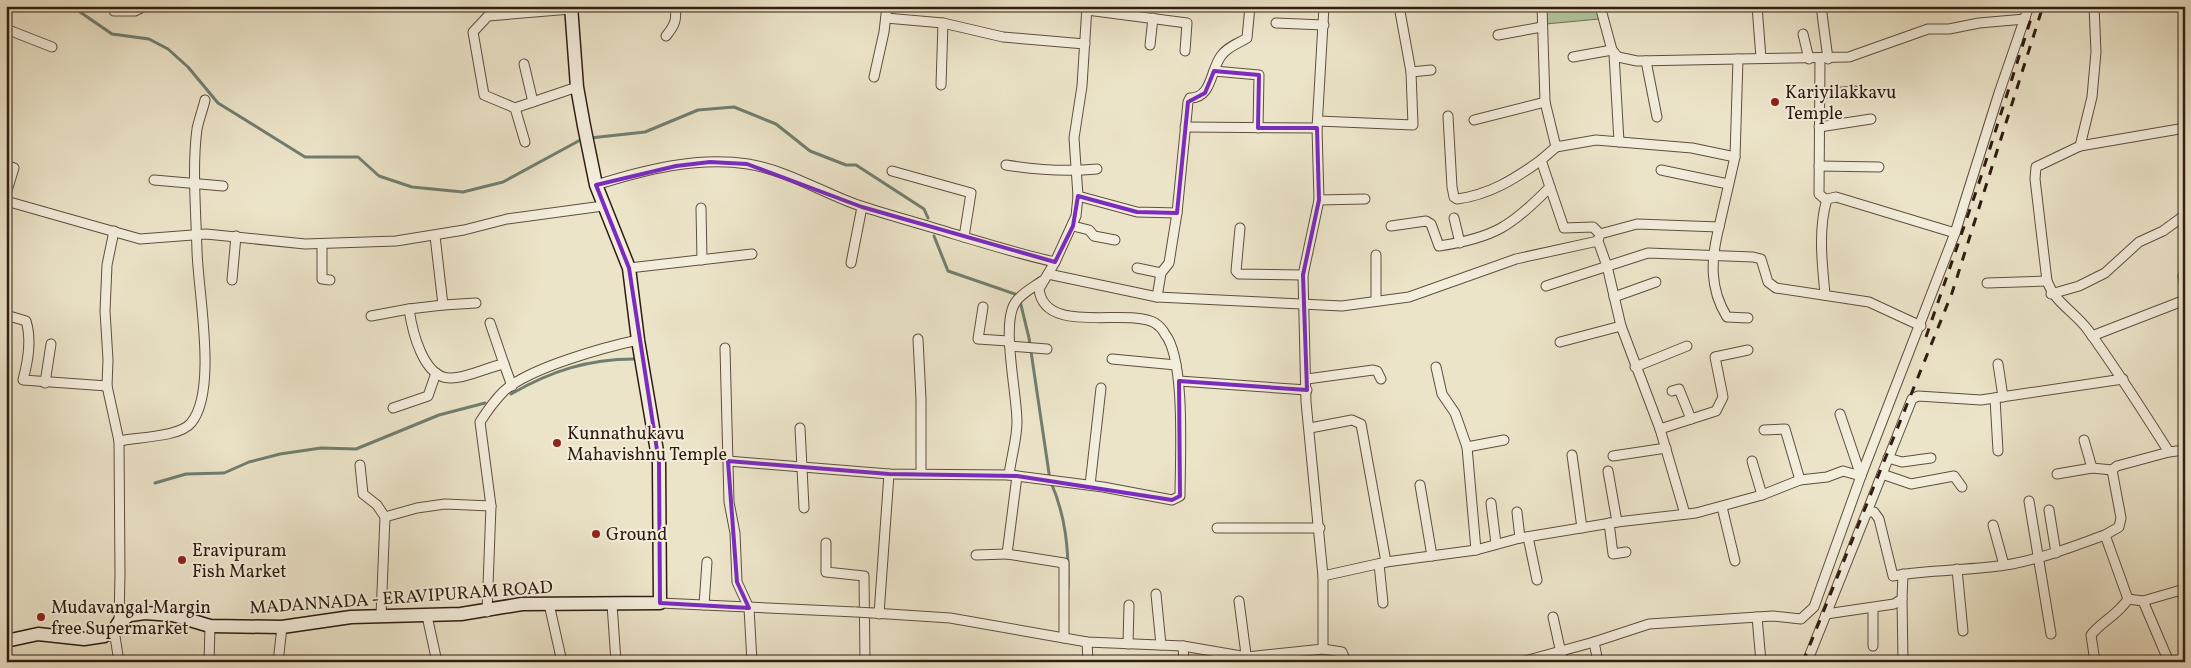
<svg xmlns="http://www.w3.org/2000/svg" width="2191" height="668" viewBox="0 0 2191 668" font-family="Vollkorn,serif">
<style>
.green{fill:#b1c59b;stroke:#707056}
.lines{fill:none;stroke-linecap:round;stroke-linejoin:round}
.stream{stroke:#707e70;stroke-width:3}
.street-casing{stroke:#5f4e3f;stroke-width:11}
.secondary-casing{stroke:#301c11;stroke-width:15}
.street{stroke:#f3eddc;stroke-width:9}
.secondary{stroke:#f3eddc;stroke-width:12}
.rail{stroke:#301c11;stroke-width:3;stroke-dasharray:9 9;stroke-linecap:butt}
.street-bridge-casing{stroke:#5f4e3f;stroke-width:11;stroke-linecap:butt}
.street-bridge{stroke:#f3eddc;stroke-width:9}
.marked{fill:none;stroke:#7b2cbf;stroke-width:4;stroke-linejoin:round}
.poi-dot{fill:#8f2418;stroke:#f3eddc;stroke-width:2}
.labels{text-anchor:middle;stroke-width:4;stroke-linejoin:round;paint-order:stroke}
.poi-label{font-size:18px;fill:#301c11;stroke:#f3eddc;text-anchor:start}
.street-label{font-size:18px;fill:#301c11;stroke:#f3eddc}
</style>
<rect width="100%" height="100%" fill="#ece4c9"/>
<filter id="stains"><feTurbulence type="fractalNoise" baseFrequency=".004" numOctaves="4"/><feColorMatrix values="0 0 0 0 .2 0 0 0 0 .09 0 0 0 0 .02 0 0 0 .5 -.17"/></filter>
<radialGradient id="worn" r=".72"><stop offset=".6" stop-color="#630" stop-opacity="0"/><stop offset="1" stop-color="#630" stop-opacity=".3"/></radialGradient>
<path class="green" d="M 1546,6 L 1597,6 L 1599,19 L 1546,24 Z"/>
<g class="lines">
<g class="stream">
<path d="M 79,6 L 80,12 L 112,34 L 149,39 L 168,49 L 188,67 L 218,103 L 305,157 L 358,157 L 379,176 L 412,187 L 463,192 L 503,182 L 584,138"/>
<path d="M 590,138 L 645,132 L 698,110 L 734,107 L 776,124 L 810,151 L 846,165 L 856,165 L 924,209 L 928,218"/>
<path d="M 934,236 L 948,271 L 1018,295"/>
<path d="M 1020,301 L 1029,338 L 1050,480 C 1066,516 1069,550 1068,589"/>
<path d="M 511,394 C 551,371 588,359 634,359"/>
<path d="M 155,483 L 186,474 L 224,473 L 249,462 L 280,454 L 321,448 L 356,449 L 439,415 L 485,403"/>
</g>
<g class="street-casing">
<g id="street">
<path d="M 1542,6 L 1545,102 L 1556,147 L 1596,140 L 1692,148 L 1735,157"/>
<path d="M 1600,6 L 1612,50 L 1618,57 L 1637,61 L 1738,59"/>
<path d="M 1757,6 L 1761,58"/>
<path d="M 1821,6 L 1828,59"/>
<path d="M 2094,6 L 2096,52 L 2092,97 L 2080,146 L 2036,167 L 2035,179 L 2047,281 C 2055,303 2075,312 2088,330 C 2117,370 2143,411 2169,452 L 2185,450"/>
<path d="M 571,9 L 488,16 L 473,32 L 484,95 L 515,108 L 577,87"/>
<path d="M 1087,10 L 1187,23 L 1185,51"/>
<path d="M 114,11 L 135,11 L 145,6"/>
<path d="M 886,18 L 943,23 L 1003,37 L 1085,44"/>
<path d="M 1276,23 L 1324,25"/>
<path d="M 6,29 L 52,47"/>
<path d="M 1803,34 L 1809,59"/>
<path d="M 1498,35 L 1542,27"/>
<path d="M 666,36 C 675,25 677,20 675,6"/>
<path d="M 1150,45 L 1153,18"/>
<path d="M 1614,54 L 1619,142"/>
<path d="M 1573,57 L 1612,50"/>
<path d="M 1820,59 L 1819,194 L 1826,200"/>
<path d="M 1646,61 L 1657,117"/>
<path d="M 524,64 L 533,102"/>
<path d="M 1214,71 L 1259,75 L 1258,128"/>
<path d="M 1411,72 L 1431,70"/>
<path d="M 874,77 L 884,32 L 887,6"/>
<path d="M 941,85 L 943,23"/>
<path d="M 1819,94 L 1855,91"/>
<path d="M 515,108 L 525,142"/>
<path d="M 1448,116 L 1452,187 L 1454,197 L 1457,199 C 1489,195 1515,179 1541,160"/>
<path d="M 1474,120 L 1545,102"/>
<path d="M 1318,121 L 1413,125 L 1411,72 L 1399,6"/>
<path d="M 1185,127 L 1317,128"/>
<path d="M 1819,127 L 1871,119"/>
<path d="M 2080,146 L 2185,128"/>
<path d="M 6,165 L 14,168 L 6,194"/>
<path d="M 1006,165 C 1037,170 1066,172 1097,169"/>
<path d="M 1819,166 L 1879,167"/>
<path d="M 1661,170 L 1728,184"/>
<path d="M 892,171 L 971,193 L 964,237"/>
<path d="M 154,180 L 223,186"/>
<path d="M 596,185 C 644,170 697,156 748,164 C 785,170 820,191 855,204 C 881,213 908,220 934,228 C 974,240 1014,253 1055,262 L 1076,216 L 1078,196 L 1074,138 L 1082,86 L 1087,6"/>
<path d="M 1550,187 L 1564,228 L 1593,227 L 1600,234"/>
<path d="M 1078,196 L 1137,212 L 1177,213"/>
<path d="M 1319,200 L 1365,199"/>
<path d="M 6,201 L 140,239 L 206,234 L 305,244 L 396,241 L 464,230 L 507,219 L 603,206"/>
<path d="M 701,208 L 702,260"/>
<path d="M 1454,218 L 1460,243"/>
<path d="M 1073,226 L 1089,230 L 1094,236 L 1115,240"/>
<path d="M 1391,226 L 1426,221 L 1431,224 L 1439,246 C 1494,238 1512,226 1550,187 L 1541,160 L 1556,147"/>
<path d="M 1719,227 C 1711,259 1709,288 1727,317 L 1748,318"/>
<path d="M 1240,228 L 1236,271 L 1239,274 L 1303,275"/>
<path d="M 114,231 L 107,265 L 105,311 L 108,360 L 107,386 L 119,441 L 120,574 L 119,622"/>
<path d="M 435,236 L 443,305 L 409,309 C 412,330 423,379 451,378 C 468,378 487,367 504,364 L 512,386"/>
<path d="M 322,244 L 322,279 L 330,280"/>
<path d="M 1376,255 L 1376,301"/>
<path d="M 851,263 L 862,207"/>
<path d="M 629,268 L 752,254"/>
<path d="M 1137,268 L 1161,273"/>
<path d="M 1048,274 L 1157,297 L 1342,306 L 1409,297 L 1516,259 L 1598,241"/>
<path d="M 2183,276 L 2185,287"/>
<path d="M 232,280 L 236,236"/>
<path d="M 1987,283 L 2047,281"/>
<path d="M 1546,286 L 1648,253 L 1753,257 L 1761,259 L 1768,282 L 1776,288 L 1869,302 L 1921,326"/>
<path d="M 1825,294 C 1822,263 1818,229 1827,199 L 1836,197 L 1955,233"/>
<path d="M 2051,294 L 2079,286 L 2105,273 L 2139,242 L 2163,231 L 2185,215"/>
<path d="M 1157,297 L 1161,273 L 1169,263 L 1177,213 L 1188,102 L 1190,98 C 1212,98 1210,71 1221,56 C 1228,46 1238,44 1247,38 L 1250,6"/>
<path d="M 1614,297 L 1656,282"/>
<path d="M 443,305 L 476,303"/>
<path d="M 983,307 L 978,339 L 1008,341"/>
<path d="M 6,315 L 26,321 C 32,340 28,361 23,380 L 107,386"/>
<path d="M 371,316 L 409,309"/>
<path d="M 490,323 L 504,364"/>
<path d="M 2092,336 L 2185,300"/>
<path d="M 918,339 L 921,399 L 921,474"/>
<path d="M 1560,342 L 1621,326"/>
<path d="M 1010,346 L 1047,349"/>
<path d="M 725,348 L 729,502 L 735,533 L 737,582 L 749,608 L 752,662"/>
<path d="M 1112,359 L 1176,365"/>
<path d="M 1998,364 L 2003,397"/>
<path d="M 1436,367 L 1442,394 L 1455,413 L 1467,447 L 1476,550"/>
<path d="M 1635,367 L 1687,346"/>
<path d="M 1307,379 L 1373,370 L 1377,371 L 1381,379"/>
<path d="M 1179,381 L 1307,390"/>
<path d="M 45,383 L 51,344"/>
<path d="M 1672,391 L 1679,389 L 1691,419"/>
<path d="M 1995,398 L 1998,451"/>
<path d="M 393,408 L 428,396 L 436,373"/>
<path d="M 1840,414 L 1861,476"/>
<path d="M 800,428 L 804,508"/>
<path d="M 1310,428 L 1352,420 L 1361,424 L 1386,562"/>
<path d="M 1660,429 L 1716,411 L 1723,397 L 1715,357 L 1748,350"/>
<path d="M 1764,430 L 1785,429 L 1800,480"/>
<path d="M 2084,440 L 2092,468"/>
<path d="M 119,441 C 137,437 180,437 191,423 C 218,391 198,292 197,251 C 196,213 192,166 197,129 C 199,119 203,109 205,100"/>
<path d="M 1467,447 L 1504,440"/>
<path d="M 1572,455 L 1582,528"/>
<path d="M 1613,456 L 1666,448"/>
<path d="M 1888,458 L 1902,462 L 1931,458"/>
<path d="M 728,461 L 889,474 L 1009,475 L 1103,487 L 1172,500 L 1180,496 C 1180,460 1186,360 1165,334 C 1163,330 1158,325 1155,323 C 1127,307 1044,336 1039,289 L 1055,262"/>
<path d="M 1752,461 L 1762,495"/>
<path d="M 360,465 L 363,494 L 377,505 L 385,517 L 381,616"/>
<path d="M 1608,471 L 1617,522"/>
<path d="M 1882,474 L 1911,484 L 1954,476 L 1962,487"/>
<path d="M 2057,474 L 2092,468 L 2112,470"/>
<path d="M 1009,475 C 1011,458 1017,439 1017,422 C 1017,393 1001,325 1015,303 C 1020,294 1034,287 1042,281"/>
<path d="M 1017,476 L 1007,554 L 1064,563 L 1064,638"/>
<path d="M 1861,476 L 1955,233 L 1999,93 L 2029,6"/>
<path d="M 1090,485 L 1101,388"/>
<path d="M 1420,485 L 1432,556"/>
<path d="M 2029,501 L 2051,634"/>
<path d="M 1491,503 L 1496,544"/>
<path d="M 1722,507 L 1735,561"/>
<path d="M 2049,510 L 2056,553"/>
<path d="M 1517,512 L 1520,538"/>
<path d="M 1867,512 L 1874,512 L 1879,519 L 1893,576 C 1932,569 1973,571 2012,564 C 2044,558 2074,546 2105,535"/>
<path d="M 1685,514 L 1660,429 L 1621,326 L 1607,266 L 1598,241 L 1600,234 L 1637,224 L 1719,227 L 1735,157 L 1738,59 L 1849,57 L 1928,29 L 1949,29 L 1979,23 L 2025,19"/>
<path d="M 385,517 L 417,508 L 445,504 L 491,506"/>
<path d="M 1609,523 L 1613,554 L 1626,552"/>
<path d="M 1993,525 L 2004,565"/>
<path d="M 1217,528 L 1320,528"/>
<path d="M 1528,537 L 1537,580"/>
<path d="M 826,543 L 826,572 L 864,576 L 865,662"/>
<path d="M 976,555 L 1007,554"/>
<path d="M 1379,564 L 1383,603"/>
<path d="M 1957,569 L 1963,631"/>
<path d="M 1323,576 L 1386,562 L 1476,550 L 1520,538 L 1617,522 L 1696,513 L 1762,495 L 1800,480 L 1827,477 L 1843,471 L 1861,476 L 1814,607 L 1801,619 L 1773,616 L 1649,624 L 1594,642 L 1521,662"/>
<path d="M 1156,594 L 1161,645"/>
<path d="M 1902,599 L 1903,662"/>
<path d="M 2128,599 L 2143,601 L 2169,662"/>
<path d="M 1239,601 L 1247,662"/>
<path d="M 2143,601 L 2181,590 L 2185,599"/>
<path d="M 660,603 L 856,612"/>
<path d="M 549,604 L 562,662"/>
<path d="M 612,604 L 616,662"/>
<path d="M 704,605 L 707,562"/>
<path d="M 1873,608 L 1873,646"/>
<path d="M 487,612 L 491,506 L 480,422 C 487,411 495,400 504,391 C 529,368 605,347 638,340"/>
<path d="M 873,613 L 950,618 L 1087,642 L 1183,646 L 1247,657 L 1323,649 L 1323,576 L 1306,402 L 1303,275 L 1319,200 L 1317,128 L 1324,6"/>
<path d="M 879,614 L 889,474"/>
<path d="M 1826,614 L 1894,604 L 1902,599 L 1903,574"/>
<path d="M 427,616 L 437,662"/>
<path d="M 1553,617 L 1563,662"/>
<path d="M 1757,617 L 1761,662"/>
<path d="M 114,630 L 119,662"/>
<path d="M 1087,642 L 1088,662"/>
<path d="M 1594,642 L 1598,662"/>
<path d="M 1128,644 L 1129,605"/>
<path d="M 1183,646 L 1184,662"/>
<path d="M 1323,649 L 1342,652 L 1346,662"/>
<path d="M 209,662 L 210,626"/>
<path d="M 278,662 L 282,627"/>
<path d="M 1807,662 L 1912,399 L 1918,396 L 1981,400 L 2123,379"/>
<path d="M 2095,662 L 2091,635 C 2102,621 2118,615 2128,599 L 2105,535 L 2119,527 L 2121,518 L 2112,470 L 2117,466 L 2169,452"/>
</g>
</g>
<g class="secondary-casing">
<path id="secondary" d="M 6,641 L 38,634 L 84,639 L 104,636 L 114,630 L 119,622 L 130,615 L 145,613 L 173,615 L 210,626 L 282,627 L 351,617 L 461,614 L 522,604 L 660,603 L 659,463 L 638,340 L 629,268 L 596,185 L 584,126 L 577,87 L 571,6"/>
</g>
<use href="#street" class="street"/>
<use href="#secondary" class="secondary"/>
<g class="rail">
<path d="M 1926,337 L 1978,186 L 2035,6"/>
<path d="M 1803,662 L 1952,293 L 2043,6"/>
</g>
<g class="street-bridge-casing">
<path id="street-bridge" d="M 856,612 L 873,613"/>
</g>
<use href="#street-bridge" class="street-bridge"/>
</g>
<path class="marked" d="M 1214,71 L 1259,75 L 1258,128 L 1317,128 L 1319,200 L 1303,275 L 1307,390 L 1179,381 L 1180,496 L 1172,500 L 1017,476 L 889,474 L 728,461 L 737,582 L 749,608 L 660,603 L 659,463 L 629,268 L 596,185 L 676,166 L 710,162 L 747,164 L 862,207 L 1055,262 L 1073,226 L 1078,196 L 1137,212 L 1177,213 L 1188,102 L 1205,93 Z"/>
<g class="poi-dot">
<circle cx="1775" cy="102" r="5"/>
<circle cx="557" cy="443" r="5"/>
<circle cx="596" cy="534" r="5"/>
<circle cx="182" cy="560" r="5"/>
<circle cx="41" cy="617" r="5"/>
</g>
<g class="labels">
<g class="poi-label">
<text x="1785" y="98">Kariyilakkavu<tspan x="1785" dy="21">Temple</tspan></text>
<text x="567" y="439">Kunnathukavu<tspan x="567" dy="21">Mahavishnu Temple</tspan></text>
<text x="606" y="540">Ground</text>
<text x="192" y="556">Eravipuram<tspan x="192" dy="21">Fish Market</tspan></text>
<text x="51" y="613">Mudavangal Margin<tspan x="51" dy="21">free Supermarket</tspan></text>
</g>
<g class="street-label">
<text transform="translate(401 597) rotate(-4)" y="6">MADANNADA - ERAVIPURAM ROAD</text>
</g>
</g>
<rect width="2191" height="668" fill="none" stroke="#ece4c9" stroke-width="25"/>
<rect x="8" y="8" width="2176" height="653" fill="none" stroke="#301c11" stroke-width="2.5"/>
<rect x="12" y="12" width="2166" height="643" fill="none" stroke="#301c11"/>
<rect width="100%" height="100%" filter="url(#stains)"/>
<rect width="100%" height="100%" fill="url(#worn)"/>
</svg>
